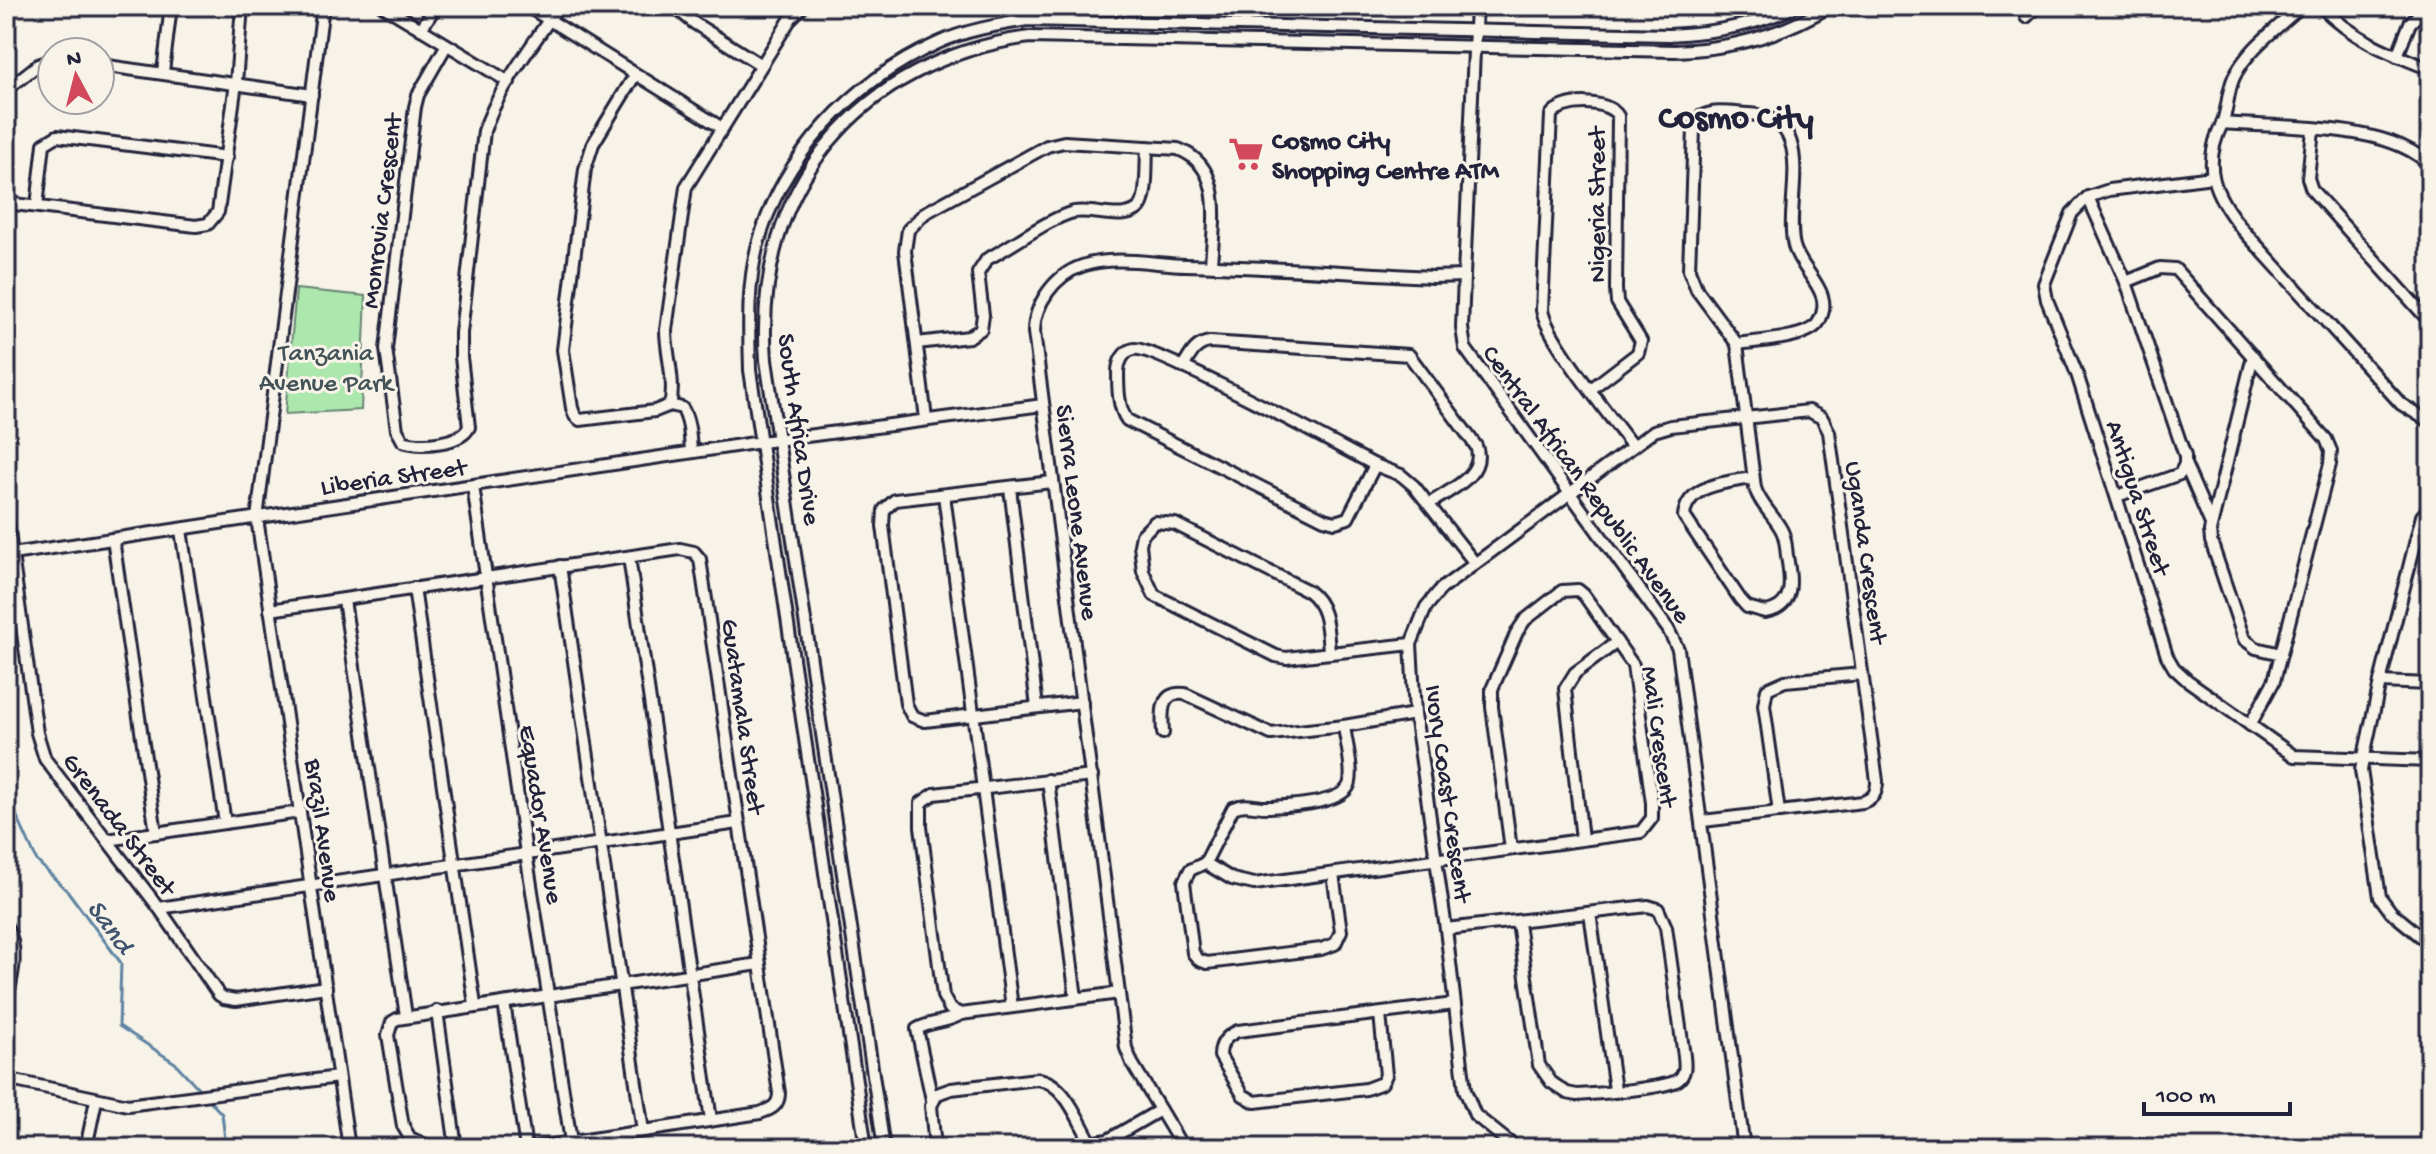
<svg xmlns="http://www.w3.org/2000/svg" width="2436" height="1154" viewBox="0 0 2436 1154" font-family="'Gochi Hand',sans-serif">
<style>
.green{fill:#ace7ad;stroke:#678474;stroke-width:2}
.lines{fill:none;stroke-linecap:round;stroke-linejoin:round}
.stream{stroke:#5e83a2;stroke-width:3}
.minor-casing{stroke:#22223b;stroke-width:16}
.minor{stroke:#f7f3e8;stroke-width:10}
.labels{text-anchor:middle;stroke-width:6;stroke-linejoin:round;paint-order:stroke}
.poi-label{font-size:26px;font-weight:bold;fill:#22223b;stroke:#f7f3e8;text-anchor:start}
.street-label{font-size:26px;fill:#22223b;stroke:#f7f3e8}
.park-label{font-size:26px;fill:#445358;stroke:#f7f3e8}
.water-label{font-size:28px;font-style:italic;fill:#40536f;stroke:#f7f3e8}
.district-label{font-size:34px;font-weight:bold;fill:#22223b;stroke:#f7f3e8}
</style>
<rect width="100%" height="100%" fill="#f7f3e8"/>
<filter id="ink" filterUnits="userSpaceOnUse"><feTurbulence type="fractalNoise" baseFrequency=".0125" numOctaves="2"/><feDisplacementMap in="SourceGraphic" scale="16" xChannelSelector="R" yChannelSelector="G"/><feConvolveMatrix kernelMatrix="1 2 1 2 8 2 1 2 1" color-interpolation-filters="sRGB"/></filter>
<g filter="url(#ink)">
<path class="green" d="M 296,289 L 366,296 L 361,410 L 285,414 Z"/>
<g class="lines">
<g class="stream">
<path d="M 6,792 L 37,861 L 69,893 L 121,963 L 119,1026 L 175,1063 L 202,1092"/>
<path d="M 207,1098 L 222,1114 L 226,1148"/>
</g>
<g class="minor-casing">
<g id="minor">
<path d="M 323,6 L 257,518 L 349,1148"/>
<path d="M 383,6 L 509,82"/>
<path d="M 527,6 L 722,128"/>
<path d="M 681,6 L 682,13 L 694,23 L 761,65"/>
<path d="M 1476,6 L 1464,276 L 1462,328 L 1465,348 L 1668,629 L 1678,649 L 1744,1148"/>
<path d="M 2301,6 C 2278,28 2248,48 2234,77 C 2227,92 2228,110 2222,124 C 2201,167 2214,195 2243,230 L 2401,404 L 2430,422"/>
<path d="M 2321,6 C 2352,39 2389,53 2430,69"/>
<path d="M 2026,17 L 2038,6"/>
<path d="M 421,29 L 436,6"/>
<path d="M 446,46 L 418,95 L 415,107 L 386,349 L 397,430 L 403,441 C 420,447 461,444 469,427 L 461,357 L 461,333 L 484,131 C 499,86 533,46 558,6"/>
<path d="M 2397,56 L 2410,23 L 2427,6"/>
<path d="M 100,65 L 312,95"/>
<path d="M 163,72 L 171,6"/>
<path d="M 635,75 L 593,144 L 585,169 L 563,350 L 572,408 L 575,416 L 580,420 L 655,411 L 670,405"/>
<path d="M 6,90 L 38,65 L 52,60"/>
<path d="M 2222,123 C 2278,128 2392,122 2430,166"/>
<path d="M 2313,130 L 2308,178 L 2312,190 L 2430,322"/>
<path d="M 2213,177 L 2109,190 L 2088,197 L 2072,213 L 2044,284 L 2047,300 L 2077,374 L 2167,656 L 2174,668 L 2187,680 L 2294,756 L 2430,761"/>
<path d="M 2088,197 L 2126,282 L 2185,456 L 2185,464 L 2180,474 L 2117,496"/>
<path d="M 6,203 L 196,226 L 208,224 L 218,212 L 236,83 L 242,6"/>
<path d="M 37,206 L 44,144 L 57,136 L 227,157"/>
<path d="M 2126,282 L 2160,268 L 2175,269 L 2326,439 L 2331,451 L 2330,464 L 2274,681 L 2250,725"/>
<path d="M 917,343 L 969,337 L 981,329 L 983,315 L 978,273 L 987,259 C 1011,247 1049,218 1074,212 C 1093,208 1124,223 1140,207 C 1148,198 1146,160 1147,147"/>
<path d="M 1737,344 C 1756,341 1807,339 1818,323 C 1837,292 1801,273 1794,246 C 1783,203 1821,117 1748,114 C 1732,113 1714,109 1700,117 L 1694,129 L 1689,270 L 1697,290 L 1737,344 L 1755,488 C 1760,505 1774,515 1782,531 C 1786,539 1786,548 1787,556 C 1791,580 1796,607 1765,612 L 1747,607 L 1740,599 L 1684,516 C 1687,484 1728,482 1753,478"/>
<path d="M 2253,356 L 2210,531 L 2211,541 L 2244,639 L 2256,648 L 2281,654"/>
<path d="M 1183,367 C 1191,354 1195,344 1210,342 L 1409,355 L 1476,446 C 1487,475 1449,490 1429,504"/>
<path d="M 1591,389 L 1638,353 L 1641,341 L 1617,302 L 1616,289 L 1618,116 C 1608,99 1562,99 1551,115 L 1542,310 C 1546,338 1612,418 1632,446"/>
<path d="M 670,405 C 676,382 666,354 666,330 L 686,187 L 791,18 L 803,6"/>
<path d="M 670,405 L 682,408 C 690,421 690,437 691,452"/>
<path d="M 926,419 L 905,251 L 908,230 L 925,213 L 1047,146 L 1064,142 L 1178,149 C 1226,167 1213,224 1211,265"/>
<path d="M 2185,464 L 2211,524"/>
<path d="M 1375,465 L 1348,518 L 1335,522 L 1324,519 L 1127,420 C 1118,408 1118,387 1118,372 C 1118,363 1123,351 1134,349 C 1153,345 1344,449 1375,465 L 1401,475 L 1414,486 L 1474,562"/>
<path d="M 1052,482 L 895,500 L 884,510 L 883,526 L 906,704 L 912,716 L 925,721 L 1082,702"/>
<path d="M 473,486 L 526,853 L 572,1148"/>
<path d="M 1010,488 L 1037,707"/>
<path d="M 944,495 L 1012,1007"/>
<path d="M 2430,507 L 2422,516 L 2380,682 L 2361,770 L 2380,897 L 2391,912 L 2430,944"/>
<path d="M 6,512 L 37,733 L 45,759 L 159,908 L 219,995 L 224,998 L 236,1000 L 326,987"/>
<path d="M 181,530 L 225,823"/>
<path d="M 113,539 L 156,833"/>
<path d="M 12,554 L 761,442 L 1043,405"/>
<path d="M 629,557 L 711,1120"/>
<path d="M 560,566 L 643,1131"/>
<path d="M 414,588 L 475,1005"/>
<path d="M 344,600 L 406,1016"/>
<path d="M 270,610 L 680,549 L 694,552 L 700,559 L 779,1093 C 779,1106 771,1109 760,1113 L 534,1148"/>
<path d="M 1329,651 C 1327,629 1328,606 1308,591 L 1175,524 L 1155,522 L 1142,535 L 1140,545 L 1143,571 L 1154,595 L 1276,656 L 1286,658 L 1411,644"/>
<path d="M 2380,682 L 2430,684"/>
<path d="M 1163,733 C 1162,714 1159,691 1185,694 L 1271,734 L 1344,726 L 1415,714"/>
<path d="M 1092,776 L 934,794 L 921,803 L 921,827 L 943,996 L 950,1009 L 961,1014 L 1119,993"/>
<path d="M 1048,780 L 1076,998"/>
<path d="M 1779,812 L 1764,705 L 1767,689 L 1785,681 L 1862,674"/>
<path d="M 1582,839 L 1565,689 L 1575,673 L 1617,642"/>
<path d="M 107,840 L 300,812"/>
<path d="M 1205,863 L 1232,879 L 1254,884 L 1641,832 L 1652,818 L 1652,803 L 1633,665 L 1584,595 L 1578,590 L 1562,591 L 1525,620 L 1517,632 L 1492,689 L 1492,707 L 1511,849"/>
<path d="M 1333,874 L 1341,931 L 1335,944 L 1321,949 L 1207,963 L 1199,960 L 1193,953 L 1184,882 L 1190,870 L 1205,863 L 1233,808 C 1246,802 1257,808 1270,807 C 1289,806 1346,804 1350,782 C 1353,766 1346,743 1344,726"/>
<path d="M 159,908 L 738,823"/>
<path d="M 1590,913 L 1615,1090"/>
<path d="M 6,926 C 20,950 12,977 6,1003"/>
<path d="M 1446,929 L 1648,906 L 1658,909 L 1666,927 L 1684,1056 C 1685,1065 1686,1074 1678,1080 C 1667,1088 1595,1094 1577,1095 L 1567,1093 L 1551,1082 L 1539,1065 L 1518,923"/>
<path d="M 504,1003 L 526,1148"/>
<path d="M 437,1011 L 456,1148"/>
<path d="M 1380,1014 L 1386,1075 L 1382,1083 L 1366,1089 L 1255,1102 L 1243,1095 L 1220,1056 C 1220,1043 1226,1036 1238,1031 L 1454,1004"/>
<path d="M 6,1079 L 128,1105 L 338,1077"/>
<path d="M 932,1100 L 917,1029 C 930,1021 947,1023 961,1014"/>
<path d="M 86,1148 L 96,1100"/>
<path d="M 432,1148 L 410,1138 L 403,1126 L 388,1035 L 392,1022 L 397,1019 L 759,964"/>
<path d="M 866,1148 L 750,370 C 749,329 747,288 757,248 C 781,156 853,81 938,43 C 966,30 997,25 1027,20 L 1669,35 C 1712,33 1756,26 1796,6"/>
<path d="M 884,1148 L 766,360 C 753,187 859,60 1030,37 L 1675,51 C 1731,49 1783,35 1830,6"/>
<path d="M 935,1148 L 931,1106 L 937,1094 L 951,1089 L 1037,1079 C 1065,1081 1079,1123 1092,1144"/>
<path d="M 1060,1148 L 1108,1140 L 1160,1110"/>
<path d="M 1183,1148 L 1132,1063 L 1126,1048 L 1034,332 C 1034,304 1055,275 1082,266 C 1114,255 1153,264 1186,265 C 1268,267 1350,273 1432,277 L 1464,276"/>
<path d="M 1516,1148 L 1475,1115 L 1465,1090 L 1446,929 L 1415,714 L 1411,644 L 1426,607 L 1441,589 L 1654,431 L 1671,426 L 1809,411 L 1822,418 L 1829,432 L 1877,781 C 1877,792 1874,798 1863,802 L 1703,821"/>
</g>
</g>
<use href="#minor" class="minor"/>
</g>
</g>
<defs>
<g id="supermarket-bare" transform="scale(2.76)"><path d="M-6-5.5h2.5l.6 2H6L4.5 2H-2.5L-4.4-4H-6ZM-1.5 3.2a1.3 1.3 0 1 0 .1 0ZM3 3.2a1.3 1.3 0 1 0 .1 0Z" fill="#d1495b" stroke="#f7f3e8" stroke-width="2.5" paint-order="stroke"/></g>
</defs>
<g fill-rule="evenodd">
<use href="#supermarket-bare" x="1246" y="154"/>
</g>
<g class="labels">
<g class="poi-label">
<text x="1272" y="148">Cosmo City<tspan x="1272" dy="30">Shopping Centre ATM</tspan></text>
</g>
<g class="street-label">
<text transform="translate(1595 205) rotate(-90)" y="9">Nigeria Street</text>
<text transform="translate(380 211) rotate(-83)" y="9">Monrovia Crescent</text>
<text transform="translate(801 429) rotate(82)" y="9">South Africa Drive</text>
<text transform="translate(393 475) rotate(-8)" y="9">Liberia Street</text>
<text transform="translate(1588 483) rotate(54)" y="9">Central African Republic Avenue</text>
<text transform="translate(2140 497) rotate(72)" y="9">Antigua Street</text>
<text transform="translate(1079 512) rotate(83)" y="9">Sierra Leone Avenue</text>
<text transform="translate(1868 552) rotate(82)" y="9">Uganda Crescent</text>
<text transform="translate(745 716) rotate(82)" y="9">Guatamala Street</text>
<text transform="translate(1661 736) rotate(82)" y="9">Mali Crescent</text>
<text transform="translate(1450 793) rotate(82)" y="9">Ivory Coast Crescent</text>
<text transform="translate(543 814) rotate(81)" y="9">Equador Avenue</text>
<text transform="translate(121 823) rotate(53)" y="9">Grenada Street</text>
<text transform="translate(325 830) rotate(82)" y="9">Brazil Avenue</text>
</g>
<g class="park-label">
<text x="326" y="360">Tanzania<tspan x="326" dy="30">Avenue Park</tspan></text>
</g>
<g class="water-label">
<text transform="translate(112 925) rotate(54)" y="10">Sand</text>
</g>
<g class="district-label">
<text x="1736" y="127">Cosmo City</text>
</g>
</g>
<rect width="2436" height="1154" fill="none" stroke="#f7f3e8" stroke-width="32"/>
<rect x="16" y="16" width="2404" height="1122" fill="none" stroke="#22223b" stroke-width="3" filter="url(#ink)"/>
<g transform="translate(76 76) rotate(353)"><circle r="38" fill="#f7f3e8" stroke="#a29fa3" stroke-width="2"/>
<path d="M0-6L14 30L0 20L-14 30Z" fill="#d1495b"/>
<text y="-12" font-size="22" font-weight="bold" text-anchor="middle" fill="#22223b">N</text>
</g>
<path d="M2144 1102v12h146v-12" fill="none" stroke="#22223b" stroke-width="4"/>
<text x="2156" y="1102" font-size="24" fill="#22223b" stroke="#f7f3e8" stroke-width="6" paint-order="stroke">100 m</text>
</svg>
